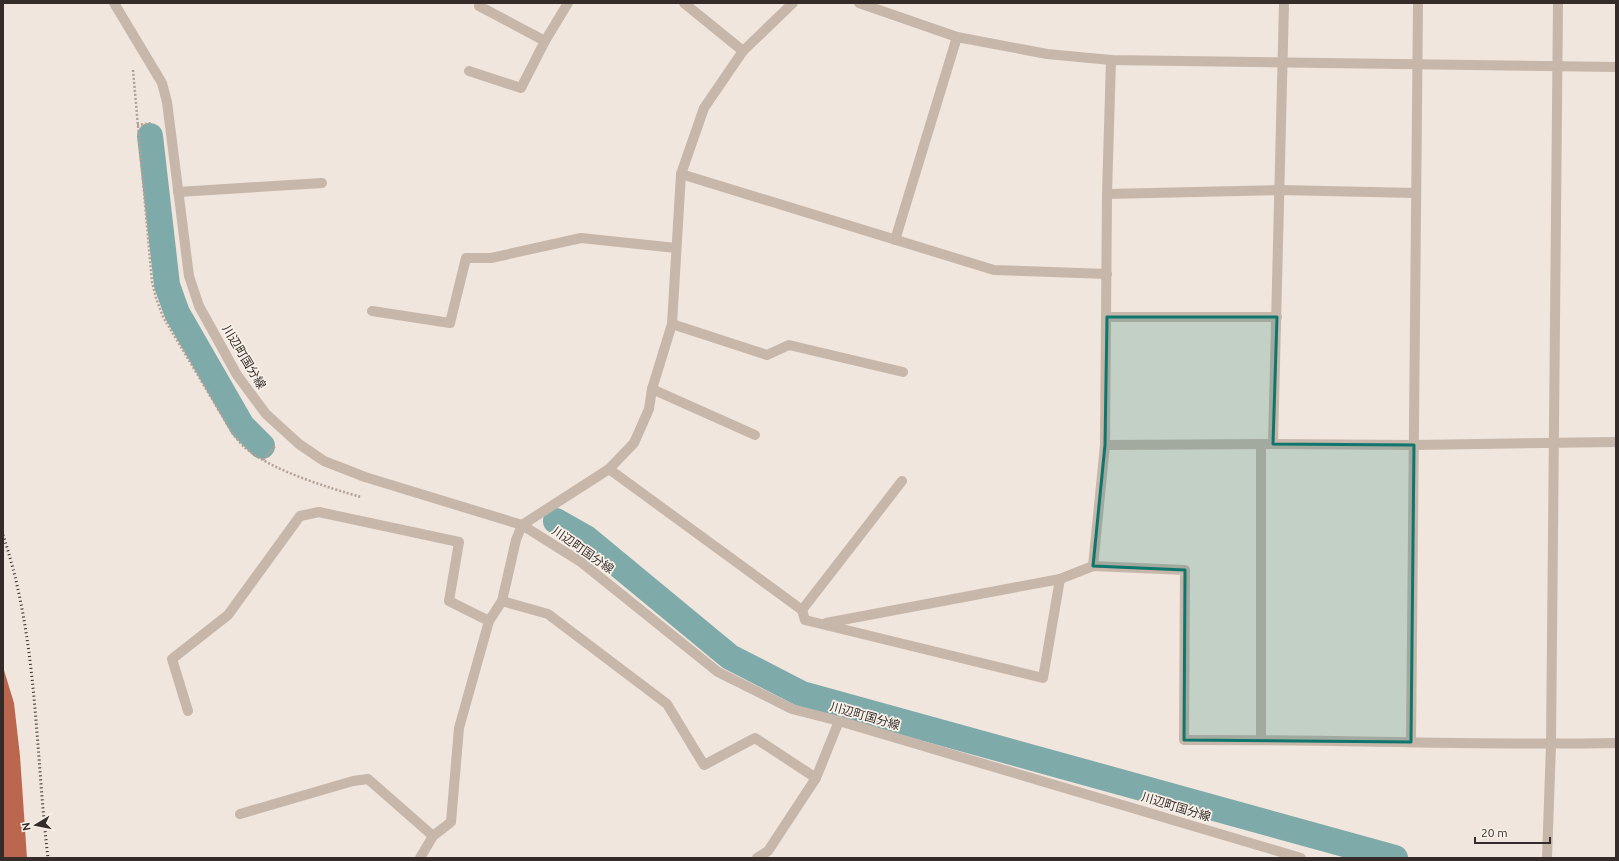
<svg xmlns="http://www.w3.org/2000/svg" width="1619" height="861" viewBox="0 0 1619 861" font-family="Ubuntu,'Noto Sans JP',sans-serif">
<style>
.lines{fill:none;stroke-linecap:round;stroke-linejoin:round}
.canal{stroke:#7eaaaa;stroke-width:26}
.building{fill:#bb674f}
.path{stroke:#b3a094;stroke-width:2.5;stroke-dasharray:2 2;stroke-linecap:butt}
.minor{stroke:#c7b6aa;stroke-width:10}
.rail{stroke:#352c29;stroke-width:3;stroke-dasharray:1 3;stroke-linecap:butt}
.marked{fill:#0f766e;fill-opacity:0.2;stroke:#0f766e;stroke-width:3;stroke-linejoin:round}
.labels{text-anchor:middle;stroke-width:3.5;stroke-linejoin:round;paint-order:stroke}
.street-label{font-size:12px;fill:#352c29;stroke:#f8f1e9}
</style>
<rect width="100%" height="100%" fill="#f0e6dd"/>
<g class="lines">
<g class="canal">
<path d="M 150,136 L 167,285 L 177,313 L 242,426 L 262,446"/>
<path d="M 556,521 L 586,538 L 730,657 L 802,694 L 1395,858"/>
</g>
</g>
<path class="building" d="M 3,667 L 14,703 L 20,756 L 27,858 L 3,858 Z"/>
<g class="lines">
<g class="path">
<path d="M 133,70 L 152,282 L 156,298 L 163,317 L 233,434 C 238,440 242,446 248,450 C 274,471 329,488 361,497"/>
<path d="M 137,125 L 152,123"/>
<path d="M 263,460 L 276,445"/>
</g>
<g class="minor">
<path d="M 114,3 L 162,83 L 167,102 L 189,276 L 199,306 L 237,375 L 266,414 L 299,444 L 324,461 L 365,477 L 522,525 L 581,562 L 718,672 L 792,709 L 839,721 L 1301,858"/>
<path d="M 684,3 L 743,51"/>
<path d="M 859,3 L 957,37 L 1047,54 L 1111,60 L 1616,67"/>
<path d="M 479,6 L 545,41"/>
<path d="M 469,71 L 521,88 L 545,41 L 568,3"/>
<path d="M 681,174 L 994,270 L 1107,274"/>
<path d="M 178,192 L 322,183"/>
<path d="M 1107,194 L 1280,190 L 1416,193"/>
<path d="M 895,240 L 957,37"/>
<path d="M 372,311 L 450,323 L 466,258 L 491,258 L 581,238 L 676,248"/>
<path d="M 1107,317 L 1277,317"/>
<path d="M 672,324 L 767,355 L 789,345 L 903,372"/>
<path d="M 652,389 L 755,435"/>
<path d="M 1273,444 L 1284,3"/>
<path d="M 1105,445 L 1273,444 L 1414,445 L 1616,442"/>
<path d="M 609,469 L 802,610 L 805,620 L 1043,678 L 1060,579 L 1093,566 L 1185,570 L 1184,740 C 1328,739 1472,746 1616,743"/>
<path d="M 1093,566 L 1105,445 L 1107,194 L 1111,60"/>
<path d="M 502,601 L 548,614 L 667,704 L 704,765 L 755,738 L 816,778"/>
<path d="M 802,610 L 902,481"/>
<path d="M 826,623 L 1060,579"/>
<path d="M 188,711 L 172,659 L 228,615 L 300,516 L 319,512 L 459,542 L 449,601 L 489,621"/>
<path d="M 1261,739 L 1261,445"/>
<path d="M 1411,742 L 1418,3"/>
<path d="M 240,814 L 353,781 L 368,779 L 433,836"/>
<path d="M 420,858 L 433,836 L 451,822 L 459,728 L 489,621 L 502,601 L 516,540 L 522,525 L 609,469 L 634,443 L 649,409 L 652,389 L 672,324 L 681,174 L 704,108 L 743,51 L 793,3"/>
<path d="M 757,858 L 768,851 L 816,778 L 839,721"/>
<path d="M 1547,858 L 1551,745 L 1558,3"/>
</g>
<path class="rail" d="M 3,535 C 38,639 35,750 48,858"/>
</g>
<path class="marked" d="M 1107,317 L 1277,317 L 1273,444 L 1414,445 L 1411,742 L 1184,740 L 1185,570 L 1093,566 L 1105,445 Z"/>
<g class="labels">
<g class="street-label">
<text transform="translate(244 357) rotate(59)" y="4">川辺町国分線</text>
<text transform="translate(583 550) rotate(35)" y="4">川辺町国分線</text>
<text transform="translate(865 716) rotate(16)" y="4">川辺町国分線</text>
<text transform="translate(1176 807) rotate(17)" y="4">川辺町国分線</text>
</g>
</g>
<rect width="1619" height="861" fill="none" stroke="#352c29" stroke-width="8"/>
<g transform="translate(36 825) rotate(260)" stroke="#f8f1e9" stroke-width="3" paint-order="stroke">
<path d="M0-3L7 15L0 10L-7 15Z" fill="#352c29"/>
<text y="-6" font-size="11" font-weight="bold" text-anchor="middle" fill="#352c29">N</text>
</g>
<path d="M1475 837v6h75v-6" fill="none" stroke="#352c29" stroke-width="2"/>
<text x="1481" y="837" font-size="12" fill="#352c29" stroke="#f8f1e9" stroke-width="3" paint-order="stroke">20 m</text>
</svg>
